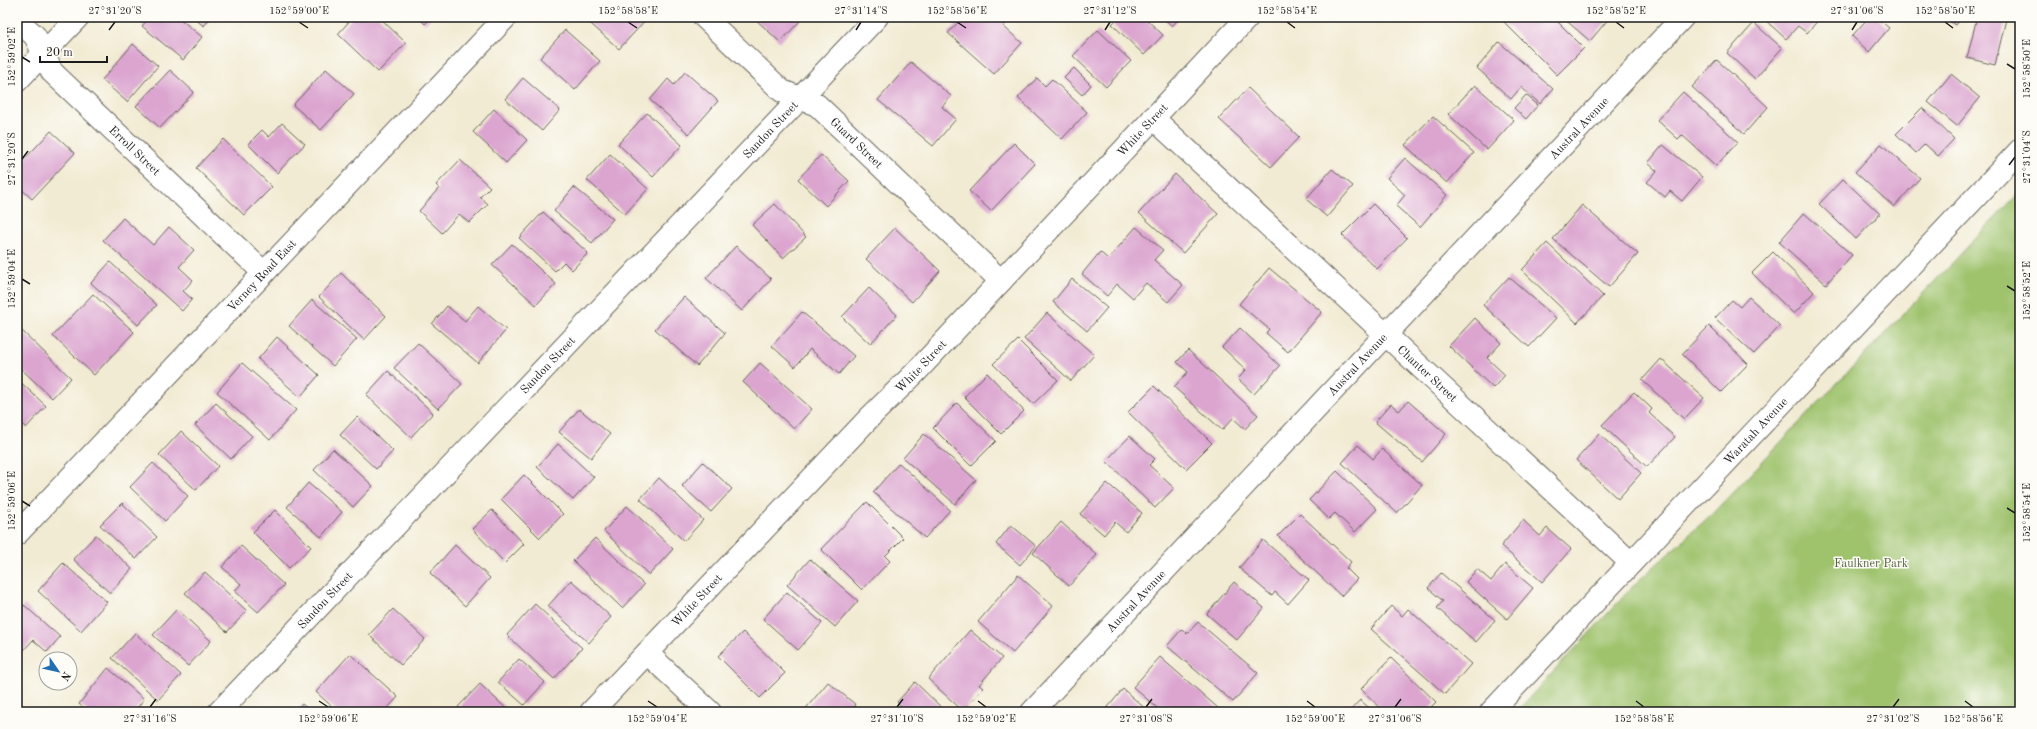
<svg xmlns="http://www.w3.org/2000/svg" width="2037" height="729" viewBox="0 0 2037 729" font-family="'Old Standard TT',serif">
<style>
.green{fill:#9fc36d;stroke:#5e7044}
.building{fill:#dba5d0}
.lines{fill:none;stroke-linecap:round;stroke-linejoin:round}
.minor-casing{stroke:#67645c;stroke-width:24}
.major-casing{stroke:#67645c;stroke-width:24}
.minor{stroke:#fff;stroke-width:22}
.major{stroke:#fff;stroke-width:22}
.ticks{fill:none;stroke:#1c1c1c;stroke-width:1.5}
.labels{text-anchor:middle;stroke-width:3;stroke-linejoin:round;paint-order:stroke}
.street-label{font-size:12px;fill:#1c1c1c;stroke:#fdfcf7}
.park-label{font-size:12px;fill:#505f3c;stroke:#fdfcf7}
.neatline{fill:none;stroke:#1c1c1c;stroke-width:1.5}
.ticks-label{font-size:10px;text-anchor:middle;fill:#1c1c1c}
</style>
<rect width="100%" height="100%" fill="#fdfcf7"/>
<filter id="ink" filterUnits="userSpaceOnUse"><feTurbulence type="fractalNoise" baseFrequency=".025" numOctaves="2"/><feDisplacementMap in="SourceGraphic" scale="8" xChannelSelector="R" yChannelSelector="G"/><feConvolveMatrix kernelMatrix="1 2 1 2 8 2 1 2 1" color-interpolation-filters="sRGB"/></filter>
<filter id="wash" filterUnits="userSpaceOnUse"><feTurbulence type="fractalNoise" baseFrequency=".012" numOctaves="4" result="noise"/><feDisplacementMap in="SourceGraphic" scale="16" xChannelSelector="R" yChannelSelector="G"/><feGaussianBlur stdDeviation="0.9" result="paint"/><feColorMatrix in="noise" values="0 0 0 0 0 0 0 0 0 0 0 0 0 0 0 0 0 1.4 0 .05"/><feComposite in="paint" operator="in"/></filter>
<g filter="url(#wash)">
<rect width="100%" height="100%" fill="#f2ebd3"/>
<path class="green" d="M 2020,192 L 2020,712 L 1516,712 L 1636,583 L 1713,513 Z"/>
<g id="blocks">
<g class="building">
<path d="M 150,17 L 178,17 L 202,37 L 183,60 L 142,26 Z"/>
<path d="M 192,17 L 211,17 L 204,26 Z"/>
<path d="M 353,17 L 379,17 L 406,43 L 378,72 L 338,34 Z"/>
<path d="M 418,17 L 432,17 L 425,24 Z"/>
<path d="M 583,17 L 641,17 L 645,21 L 619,49 Z"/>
<path d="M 753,17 L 795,17 L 800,21 L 780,42 Z"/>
<path d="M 963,17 L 1011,17 L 1003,26 L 1022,43 L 994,74 L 948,33 Z"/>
<path d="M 1119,17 L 1144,17 L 1163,35 L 1144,55 L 1112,24 Z"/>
<path d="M 1162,17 L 1181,17 L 1172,26 Z"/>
<path d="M 1505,17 L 1553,17 L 1584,48 L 1557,75 L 1502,20 Z"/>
<path d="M 1562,17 L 1610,17 L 1590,41 Z"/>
<path d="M 1762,17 L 1821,17 L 1807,33 L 1798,26 L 1786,39 Z"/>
<path d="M 1869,17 L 1876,17 L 1889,28 L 1869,52 L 1852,36 Z"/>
<path d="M 1944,17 L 1961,17 L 1955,25 Z"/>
<path d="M 1977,17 L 1997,17 L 2006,19 L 1995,65 L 1967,58 Z"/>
<path d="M 1754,23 L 1782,48 L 1755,79 L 1727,53 Z"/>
<path d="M 565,30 L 600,61 L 575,90 L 540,58 Z"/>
<path d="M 1098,30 L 1131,61 L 1106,87 L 1073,56 Z"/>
<path d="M 1499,42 L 1553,89 L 1540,104 L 1521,87 L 1511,99 L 1477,68 Z"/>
<path d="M 133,44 L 158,66 L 127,102 L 102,80 Z"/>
<path d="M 1717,60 L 1768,107 L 1744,134 L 1692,87 Z"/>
<path d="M 911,62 L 951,96 L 942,107 L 956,119 L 933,146 L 878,100 Z"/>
<path d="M 1074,68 L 1091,85 L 1082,95 L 1064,78 Z"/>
<path d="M 326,69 L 354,94 L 321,130 L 293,105 Z"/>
<path d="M 170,70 L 194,92 L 160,128 L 136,106 Z"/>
<path d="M 685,72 L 718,101 L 689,134 L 650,100 L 668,79 L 674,85 Z"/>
<path d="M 1951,74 L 1980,98 L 1957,126 L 1928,102 Z"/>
<path d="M 523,78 L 560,110 L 542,131 L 505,99 Z"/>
<path d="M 1037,78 L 1045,86 L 1052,79 L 1087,112 L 1062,139 L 1018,98 Z"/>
<path d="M 1475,85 L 1514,120 L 1487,150 L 1448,114 Z"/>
<path d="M 1248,88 L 1299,137 L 1271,167 L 1219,119 Z"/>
<path d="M 1683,92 L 1738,142 L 1716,166 L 1682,135 L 1678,139 L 1657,120 Z"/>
<path d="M 1526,95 L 1538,105 L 1526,119 L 1514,108 Z"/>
<path d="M 1922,108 L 1954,139 L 1938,156 L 1925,144 L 1916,153 L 1896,134 Z"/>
<path d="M 494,109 L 527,140 L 506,163 L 473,132 Z"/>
<path d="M 647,113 L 682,145 L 653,177 L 618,144 Z"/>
<path d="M 1433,116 L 1474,153 L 1447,183 L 1405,145 Z"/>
<path d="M 282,123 L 305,144 L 277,173 L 248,144 L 262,130 L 269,137 Z"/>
<path d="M 51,131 L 75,153 L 32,199 L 17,185 L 17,167 Z"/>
<path d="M 223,139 L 272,187 L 244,215 L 196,168 Z"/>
<path d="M 1014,143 L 1035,164 L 991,211 L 969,191 Z"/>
<path d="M 1881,144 L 1920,178 L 1894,207 L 1855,172 Z"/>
<path d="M 1663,145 L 1702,177 L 1682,201 L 1670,191 L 1665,197 L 1647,182 L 1657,171 L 1648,163 Z"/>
<path d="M 610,154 L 648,189 L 625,214 L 587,180 Z"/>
<path d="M 821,155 L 849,181 L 826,206 L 798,179 Z"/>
<path d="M 1405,158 L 1447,195 L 1420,227 L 1396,206 L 1405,195 L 1387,178 Z"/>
<path d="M 460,160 L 490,187 L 480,197 L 488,204 L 469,223 L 459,214 L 442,233 L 419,211 L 439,188 L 436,185 Z"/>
<path d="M 1332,169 L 1353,186 L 1327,217 L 1306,199 Z"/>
<path d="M 1175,174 L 1218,214 L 1183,253 L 1139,213 Z"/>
<path d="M 1843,179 L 1880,214 L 1856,239 L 1819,204 Z"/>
<path d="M 574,187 L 613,219 L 592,243 L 554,211 Z"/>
<path d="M 775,204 L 806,237 L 783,258 L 752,225 Z"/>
<path d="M 1373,204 L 1407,238 L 1377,269 L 1342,235 Z"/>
<path d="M 1582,205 L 1638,254 L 1609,287 L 1553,239 Z"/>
<path d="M 543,212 L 588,253 L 572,270 L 564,262 L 555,271 L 519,238 Z"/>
<path d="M 1804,213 L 1852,255 L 1826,284 L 1779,242 Z"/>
<path d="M 123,218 L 153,245 L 169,227 L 194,250 L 179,267 L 193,280 L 183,291 L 192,299 L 182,311 L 103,240 Z"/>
<path d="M 1136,227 L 1163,250 L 1154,260 L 1183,285 L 1168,302 L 1146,283 L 1133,298 L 1117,284 L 1107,296 L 1082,274 L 1100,252 L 1108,259 Z"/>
<path d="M 895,228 L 940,271 L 912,302 L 866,259 Z"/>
<path d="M 1547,243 L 1603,296 L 1577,323 L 1522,270 Z"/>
<path d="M 512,244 L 556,284 L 536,305 L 492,265 Z"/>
<path d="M 736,246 L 771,279 L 742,311 L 706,278 Z"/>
<path d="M 1773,252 L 1814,292 L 1794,314 L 1752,273 Z"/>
<path d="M 110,262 L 157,305 L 138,325 L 91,283 Z"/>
<path d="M 1269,268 L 1322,312 L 1288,352 L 1266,333 L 1269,329 L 1239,304 Z"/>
<path d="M 341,273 L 386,316 L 364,340 L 319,297 Z"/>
<path d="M 1509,277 L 1556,318 L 1529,347 L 1483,305 Z"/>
<path d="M 1072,279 L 1107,308 L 1087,331 L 1053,302 Z"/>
<path d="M 869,288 L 897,315 L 870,344 L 842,317 Z"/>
<path d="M 93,294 L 134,332 L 94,375 L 53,336 Z"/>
<path d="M 684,297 L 725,333 L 697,366 L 655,329 Z"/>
<path d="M 1749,297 L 1780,326 L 1754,354 L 1715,318 L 1732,300 L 1740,307 Z"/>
<path d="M 312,300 L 357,339 L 333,366 L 289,326 Z"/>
<path d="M 447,306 L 465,321 L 478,306 L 506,330 L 478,363 L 432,324 Z"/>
<path d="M 802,312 L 854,356 L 839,374 L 810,349 L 795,367 L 772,346 Z"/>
<path d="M 1047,313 L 1094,355 L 1071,381 L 1024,339 Z"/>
<path d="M 1475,318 L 1501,343 L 1487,358 L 1505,375 L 1493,388 L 1449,346 Z"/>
<path d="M 1709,326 L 1748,364 L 1721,392 L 1682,354 Z"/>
<path d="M 1240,328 L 1280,366 L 1254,394 L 1238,379 L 1246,370 L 1222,347 Z"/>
<path d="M 20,329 L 71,378 L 52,398 L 17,365 L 17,332 Z"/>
<path d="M 277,337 L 319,375 L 300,397 L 258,359 Z"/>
<path d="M 1018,340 L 1058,380 L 1033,404 L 993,364 Z"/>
<path d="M 418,343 L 462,384 L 438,409 L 394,368 Z"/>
<path d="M 1188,350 L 1258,415 L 1245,429 L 1233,418 L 1222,430 L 1174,387 L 1188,372 L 1177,362 Z"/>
<path d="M 1661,359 L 1704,398 L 1684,419 L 1642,380 Z"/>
<path d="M 242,363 L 296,410 L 270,440 L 217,392 Z"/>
<path d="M 760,363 L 812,409 L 794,429 L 743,382 Z"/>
<path d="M 388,371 L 433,413 L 411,437 L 366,395 Z"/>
<path d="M 987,373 L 1024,411 L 1001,434 L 964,397 Z"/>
<path d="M 17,379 L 46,406 L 26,428 L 17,419 Z"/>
<path d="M 1154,386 L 1212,443 L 1186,469 L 1128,412 Z"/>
<path d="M 1634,392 L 1652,409 L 1649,413 L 1675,437 L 1647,467 L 1602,425 Z"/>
<path d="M 1408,401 L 1446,434 L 1422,462 L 1375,422 L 1391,404 L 1399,411 Z"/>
<path d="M 216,403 L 252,436 L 231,459 L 195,425 Z"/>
<path d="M 957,403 L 996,441 L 971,466 L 933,428 Z"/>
<path d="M 579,409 L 610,434 L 591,458 L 559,432 Z"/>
<path d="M 357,417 L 393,451 L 376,469 L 340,435 Z"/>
<path d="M 181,431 L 218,466 L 196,490 L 159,455 Z"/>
<path d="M 924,434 L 976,480 L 955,504 L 903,458 Z"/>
<path d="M 1599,434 L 1641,473 L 1618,499 L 1576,460 Z"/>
<path d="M 1130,436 L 1155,459 L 1149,465 L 1174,488 L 1155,508 L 1106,461 Z"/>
<path d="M 558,444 L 594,477 L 573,500 L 537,467 Z"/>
<path d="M 1358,445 L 1373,459 L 1382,449 L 1422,485 L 1397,513 L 1342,463 Z"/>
<path d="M 333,449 L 373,486 L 353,507 L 314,470 Z"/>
<path d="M 703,462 L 732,489 L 711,512 L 682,486 Z"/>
<path d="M 153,463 L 188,496 L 165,521 L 130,487 Z"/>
<path d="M 899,463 L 950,510 L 925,538 L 873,492 Z"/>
<path d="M 1337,471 L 1377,509 L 1355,532 L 1335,513 L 1329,519 L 1309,500 Z"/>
<path d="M 524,475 L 563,514 L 540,538 L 501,499 Z"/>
<path d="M 659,478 L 703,520 L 684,541 L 640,499 Z"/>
<path d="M 308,483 L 342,512 L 321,537 L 287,507 Z"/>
<path d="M 1107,483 L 1142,513 L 1126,532 L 1115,522 L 1104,535 L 1080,514 Z"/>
<path d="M 867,502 L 903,538 L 885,556 L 890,561 L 862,590 L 821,549 Z"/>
<path d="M 122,503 L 157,537 L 136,559 L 100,525 Z"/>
<path d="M 627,506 L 673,549 L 649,575 L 604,531 Z"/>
<path d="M 275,510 L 311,547 L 289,568 L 253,532 Z"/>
<path d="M 492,510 L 524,544 L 505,563 L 472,529 Z"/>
<path d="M 1300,514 L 1351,562 L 1346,568 L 1357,579 L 1341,596 L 1278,536 Z"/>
<path d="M 1523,520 L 1540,536 L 1547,528 L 1571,549 L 1542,582 L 1501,546 Z"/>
<path d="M 1061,522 L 1097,555 L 1069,586 L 1033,553 Z"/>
<path d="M 1011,525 L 1036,546 L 1020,565 L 996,544 Z"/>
<path d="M 96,535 L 132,569 L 110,593 L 73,559 Z"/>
<path d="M 595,538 L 644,585 L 622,608 L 573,561 Z"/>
<path d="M 1263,540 L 1309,580 L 1288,604 L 1275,592 L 1272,596 L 1239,568 Z"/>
<path d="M 455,545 L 490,578 L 465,606 L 430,573 Z"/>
<path d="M 241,546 L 284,585 L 258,612 L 235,591 L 241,584 L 222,567 Z"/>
<path d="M 810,559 L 858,601 L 835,627 L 787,585 Z"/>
<path d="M 63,563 L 107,602 L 81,631 L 38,591 Z"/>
<path d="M 1505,564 L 1533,588 L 1507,619 L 1466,582 L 1477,569 L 1491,581 Z"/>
<path d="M 205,572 L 247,611 L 227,632 L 185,593 Z"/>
<path d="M 1441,573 L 1495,620 L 1476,642 L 1437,608 L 1443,601 L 1428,588 Z"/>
<path d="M 1018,575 L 1053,606 L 1013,653 L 978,622 Z"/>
<path d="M 571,580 L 611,617 L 589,643 L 548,606 Z"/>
<path d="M 1234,582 L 1264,608 L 1237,640 L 1207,614 Z"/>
<path d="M 787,592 L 822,623 L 798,650 L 763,619 Z"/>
<path d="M 535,604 L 582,648 L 554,679 L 507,635 Z"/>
<path d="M 24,605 L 60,637 L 47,652 L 33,640 L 23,651 L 17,646 L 17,612 Z"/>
<path d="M 1391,606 L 1402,616 L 1408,609 L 1471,664 L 1445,694 L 1371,629 Z"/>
<path d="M 177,609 L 211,641 L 188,666 L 153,635 Z"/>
<path d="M 393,609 L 425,639 L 401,665 L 369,635 Z"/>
<path d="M 1198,622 L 1258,673 L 1233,702 L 1167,646 L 1182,629 L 1187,634 Z"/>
<path d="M 970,630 L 1002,658 L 979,685 L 983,688 L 963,711 L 928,679 Z"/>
<path d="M 743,632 L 785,673 L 760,698 L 718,656 Z"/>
<path d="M 135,633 L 181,675 L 158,700 L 112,658 Z"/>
<path d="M 350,654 L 398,697 L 384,712 L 338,712 L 316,692 Z"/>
<path d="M 1160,657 L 1218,708 L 1214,712 L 1162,712 L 1133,687 Z"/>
<path d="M 1391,658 L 1436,702 L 1426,712 L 1385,712 L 1361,689 Z"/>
<path d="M 519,659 L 545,682 L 524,705 L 498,682 Z"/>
<path d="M 108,668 L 144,699 L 134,712 L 88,712 L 79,704 Z"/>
<path d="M 828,682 L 856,705 L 850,712 L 803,712 Z"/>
<path d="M 915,682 L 946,712 L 900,712 L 903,708 L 897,702 Z"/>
<path d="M 480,684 L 510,712 L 463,712 L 458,707 Z"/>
<path d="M 1123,689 L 1149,712 L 1104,712 Z"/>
<path d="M 1360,700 L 1374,712 L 1349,712 Z"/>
<path d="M 302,704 L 311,712 L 295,712 Z"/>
</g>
</g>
</g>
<g filter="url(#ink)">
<use href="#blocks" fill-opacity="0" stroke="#67645c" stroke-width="1"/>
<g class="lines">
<g class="minor-casing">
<g id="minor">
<path id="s1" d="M 704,17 L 782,91 L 817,105 L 1001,281"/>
<path id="s2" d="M 17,20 L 35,36 L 52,72 L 264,273"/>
<path id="s3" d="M 1153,118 L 1631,563"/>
<path id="s4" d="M 17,534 L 506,17"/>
<path d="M 647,653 L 710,712"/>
<path id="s5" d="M 219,712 L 877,17"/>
<path id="s6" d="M 591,712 L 870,417 L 914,374 L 1248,17"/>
<path id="s7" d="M 1032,712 L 1683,17"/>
<path id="s8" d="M 1491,712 L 2020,150"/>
</g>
</g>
<g class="major-casing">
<path id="major" d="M 17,81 L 78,17"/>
</g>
<use href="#minor" class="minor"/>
<use href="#major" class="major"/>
</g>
</g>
<path class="ticks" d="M 299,22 L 308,28M 628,22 L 637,28M 957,22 L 966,28M 1287,22 L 1295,28M 1616,22 L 1624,28M 1945,22 L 1953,28M 109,30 L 115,22M 856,30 L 861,22M 1105,30 L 1110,22M 1852,30 L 1857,22M 22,57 L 30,62M 2007,64 L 2015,69M 22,159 L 28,151M 2009,165 L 2015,157M 22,279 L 30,284M 2007,286 L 2015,291M 22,501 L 30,506M 2007,508 L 2015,513M 319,701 L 328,707M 648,701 L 657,707M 978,701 L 986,707M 1307,701 L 1315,707M 1636,701 L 1644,707M 1965,701 L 1973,707M 150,707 L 156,699M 897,707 L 903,699M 1146,707 L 1152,699M 1395,707 L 1401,699M 1893,707 L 1899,699"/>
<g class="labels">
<g class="street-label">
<text dy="4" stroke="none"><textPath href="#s7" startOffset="800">Austral Avenue</textPath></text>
<text dy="4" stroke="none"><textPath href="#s5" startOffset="802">Sandon Street</textPath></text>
<text dy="4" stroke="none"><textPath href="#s6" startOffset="802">White Street</textPath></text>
<text dy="4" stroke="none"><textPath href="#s1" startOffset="200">Guard Street</textPath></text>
<text dy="4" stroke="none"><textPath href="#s2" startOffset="178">Erroll Street</textPath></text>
<text dy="4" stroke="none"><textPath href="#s4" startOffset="356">Verney Road East</textPath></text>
<text dy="4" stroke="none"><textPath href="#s5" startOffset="478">Sandon Street</textPath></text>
<text dy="4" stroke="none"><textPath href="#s7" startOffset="476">Austral Avenue</textPath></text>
<text dy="4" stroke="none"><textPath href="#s6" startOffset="478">White Street</textPath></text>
<text dy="4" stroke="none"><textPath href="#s3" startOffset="375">Chanter Street</textPath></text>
<text dy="4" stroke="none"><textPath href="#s8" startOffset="386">Waratah Avenue</textPath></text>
<text dy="4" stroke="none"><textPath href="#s5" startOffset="154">Sandon Street</textPath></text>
<text dy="4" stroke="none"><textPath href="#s6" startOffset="154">White Street</textPath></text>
<text dy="4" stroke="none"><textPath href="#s7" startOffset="152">Austral Avenue</textPath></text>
</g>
<g class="park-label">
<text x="1871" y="567">Faulkner Park</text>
</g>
</g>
<rect width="2037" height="729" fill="none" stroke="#fdfcf7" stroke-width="44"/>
<g transform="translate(58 671) rotate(124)"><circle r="19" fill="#fdfcf7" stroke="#a3a29f"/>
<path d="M0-3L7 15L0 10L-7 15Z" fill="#1f6fb2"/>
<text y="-6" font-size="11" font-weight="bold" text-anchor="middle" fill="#1c1c1c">N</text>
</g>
<path d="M40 56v6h67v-6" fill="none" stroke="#1c1c1c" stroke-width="2"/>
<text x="46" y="56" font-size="12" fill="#1c1c1c" stroke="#fdfcf7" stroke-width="3" paint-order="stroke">20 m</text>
<rect x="22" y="22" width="1993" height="685" class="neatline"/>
<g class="ticks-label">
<text x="115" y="14">27°31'20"S</text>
<text x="299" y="14">152°59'00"E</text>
<text x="628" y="14">152°58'58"E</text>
<text x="861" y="14">27°31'14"S</text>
<text x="957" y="14">152°58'56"E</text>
<text x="1110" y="14">27°31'12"S</text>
<text x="1287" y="14">152°58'54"E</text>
<text x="1616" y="14">152°58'52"E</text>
<text x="1857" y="14">27°31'06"S</text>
<text x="1945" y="14">152°58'50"E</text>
<text transform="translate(11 57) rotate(-90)" y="4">152°59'02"E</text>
<text transform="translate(2026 69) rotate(-90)" y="4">152°58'50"E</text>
<text transform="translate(2026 157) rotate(-90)" y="4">27°31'04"S</text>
<text transform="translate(11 159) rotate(-90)" y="4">27°31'20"S</text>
<text transform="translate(11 279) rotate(-90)" y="4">152°59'04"E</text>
<text transform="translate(2026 291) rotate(-90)" y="4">152°58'52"E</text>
<text transform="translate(11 501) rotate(-90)" y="4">152°59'06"E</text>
<text transform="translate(2026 513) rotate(-90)" y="4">152°58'54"E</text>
<text x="150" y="722">27°31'16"S</text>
<text x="328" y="722">152°59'06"E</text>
<text x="657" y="722">152°59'04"E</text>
<text x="897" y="722">27°31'10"S</text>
<text x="986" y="722">152°59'02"E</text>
<text x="1146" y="722">27°31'08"S</text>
<text x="1315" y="722">152°59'00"E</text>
<text x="1395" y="722">27°31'06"S</text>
<text x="1644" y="722">152°58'58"E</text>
<text x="1893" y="722">27°31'02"S</text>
<text x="1973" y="722">152°58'56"E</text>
</g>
</svg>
